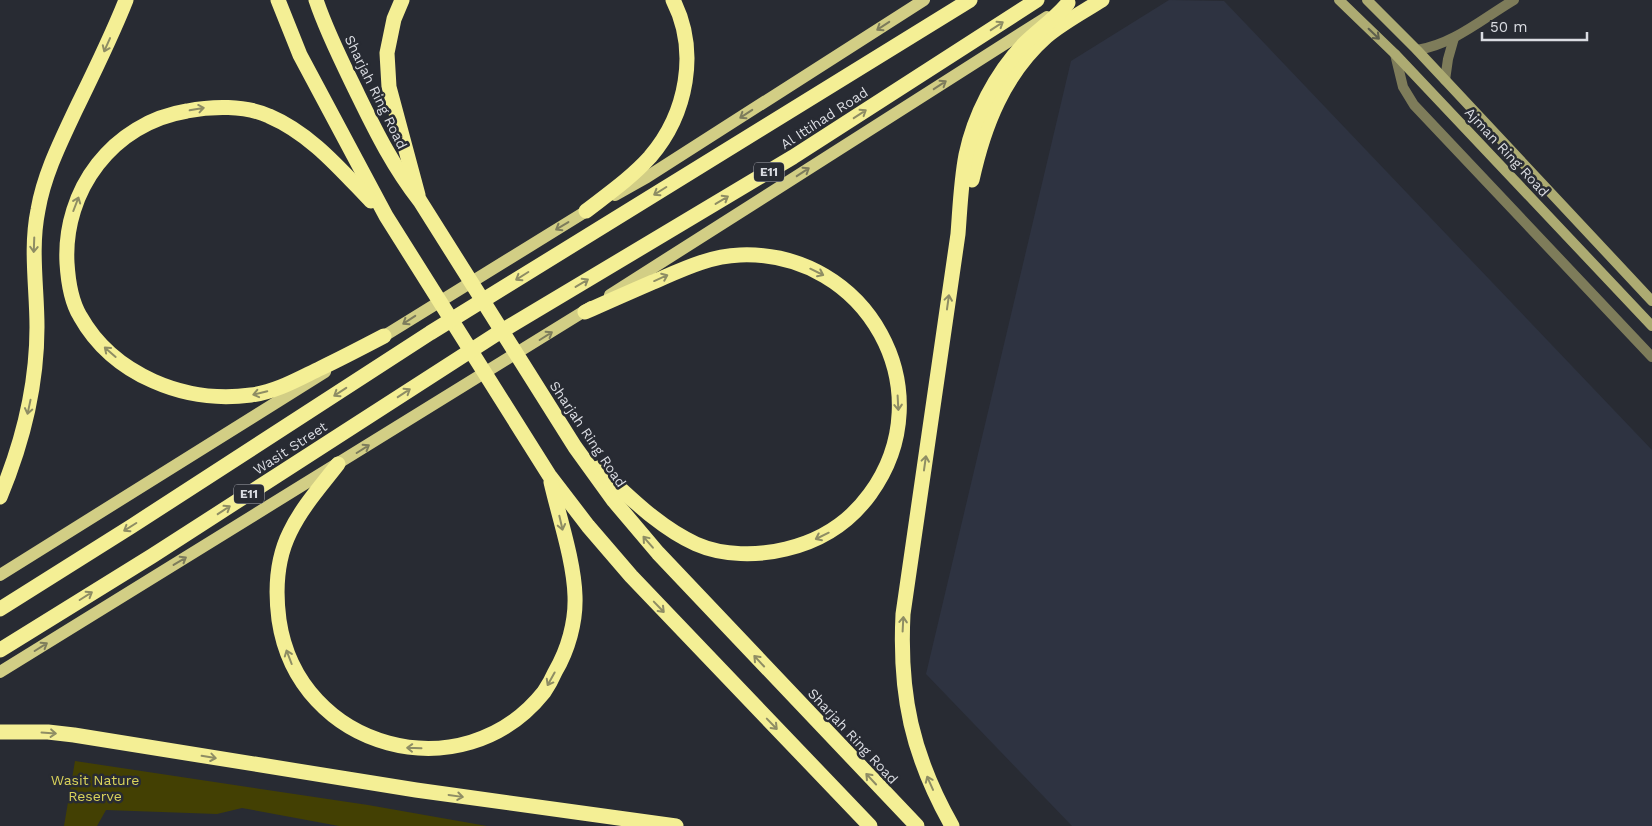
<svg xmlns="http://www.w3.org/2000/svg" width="1652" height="826" viewBox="0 0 1652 826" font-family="'Work Sans',sans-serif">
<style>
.built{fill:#2e3341}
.green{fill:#434003}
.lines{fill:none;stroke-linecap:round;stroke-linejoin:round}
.street{stroke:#7e7c5a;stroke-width:10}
.secondary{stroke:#adab72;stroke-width:10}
.primary{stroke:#d2ce85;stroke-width:12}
.highway{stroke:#f4ef95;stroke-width:15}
.oneway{stroke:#7d7c5c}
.oneway2{stroke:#8e8d64}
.oneway3{stroke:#5d5e4c}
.labels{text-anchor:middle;stroke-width:5;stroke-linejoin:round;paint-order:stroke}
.shield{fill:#282b33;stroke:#a5a7ae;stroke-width:1}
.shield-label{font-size:12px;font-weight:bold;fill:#dadce2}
.street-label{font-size:14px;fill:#dadce2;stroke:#282b33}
.park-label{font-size:14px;fill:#dad35b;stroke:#282b33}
</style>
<rect width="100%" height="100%" fill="#282b33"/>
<path class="built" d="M 1169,0 L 1224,1 L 1652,450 L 1652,826 L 1072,826 L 926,674 L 1071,61 Z"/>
<path class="green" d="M 75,761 L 368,805 L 487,826 L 339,826 L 242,808 L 217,814 L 106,810 L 97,826 L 64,826 Z"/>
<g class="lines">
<g class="street">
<path d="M 1417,50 C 1454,44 1482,19 1514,0"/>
<path d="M 1395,54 L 1403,87 L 1414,105 L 1652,357"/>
<path d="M 1445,80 L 1448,59 L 1454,38"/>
</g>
<g class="secondary">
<path d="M 1339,0 L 1395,54 L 1652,326"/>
<path d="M 1367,0 L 1417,50 L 1652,301"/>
</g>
<g class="primary">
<path d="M 615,195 L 647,177 L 924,0"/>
<path d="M 610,295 L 1047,17"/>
<path d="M 376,341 L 593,207"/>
<path d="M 0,575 L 325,372"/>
<path d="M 0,672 L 591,307"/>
</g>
<g class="highway">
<path d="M 278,0 L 300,55 L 386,216 L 549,475 L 588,526 L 631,576 L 870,826"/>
<path d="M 316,0 C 327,33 343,64 358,95 C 376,132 394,168 420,201 L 575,447 L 614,501 L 658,553 L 917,826"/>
<path d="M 402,0 L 394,19 L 387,53 L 389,87 L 418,195"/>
<path d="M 972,180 C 984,125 1004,74 1047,36 C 1064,22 1083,12 1102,0"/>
<path d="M 371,201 C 340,169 311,134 269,116 C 245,105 212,106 187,111 C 113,123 63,190 67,263 C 68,280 71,301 80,316 C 113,375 185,404 251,395 C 276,392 298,379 321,368 C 342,358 363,347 384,336"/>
<path d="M 586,211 C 608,194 631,178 650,157 C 687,114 699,51 673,0"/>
<path d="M 585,312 C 607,302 630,292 653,282 C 681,270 709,256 740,255 C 867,250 945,391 870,494 C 849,523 820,541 786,549 C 758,556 723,556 696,544 C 658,527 628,495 598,468"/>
<path d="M 338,464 C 321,486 302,507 290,532 C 276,560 275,590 279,620 C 298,750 463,794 544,692 C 548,686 552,679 555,672 C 568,650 576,622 575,596 C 574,561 559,517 551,482"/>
<path d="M 0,497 C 23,442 37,387 37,327 C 37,288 30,249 38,210 C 44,175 60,143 75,111 C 93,74 111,38 126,0"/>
<path d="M 0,609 L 132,526 L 430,333 L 970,0"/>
<path d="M 0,650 L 152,556 L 495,335 L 793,157 L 1037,0"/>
<path d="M 0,732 L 48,732 L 74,735 L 416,790 L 676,826"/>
<path d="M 952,826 C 912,755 899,695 903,614 L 958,234 C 960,208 961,181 966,155 C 974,116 996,73 1024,44 C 1038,30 1055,19 1068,3"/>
</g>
</g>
<defs><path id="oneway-shaft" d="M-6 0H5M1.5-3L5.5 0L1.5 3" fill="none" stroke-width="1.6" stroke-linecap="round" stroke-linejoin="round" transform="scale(1.25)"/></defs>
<g class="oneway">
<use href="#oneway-shaft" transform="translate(883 26) rotate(147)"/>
<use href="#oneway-shaft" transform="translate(940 85) rotate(-33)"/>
<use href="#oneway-shaft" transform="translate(746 114) rotate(147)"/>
<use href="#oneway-shaft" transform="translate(803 172) rotate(-33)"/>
<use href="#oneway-shaft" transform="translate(562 226) rotate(149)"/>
<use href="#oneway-shaft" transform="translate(409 320) rotate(147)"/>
<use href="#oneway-shaft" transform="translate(546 336) rotate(-32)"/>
<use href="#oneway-shaft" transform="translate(363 449) rotate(-32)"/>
<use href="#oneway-shaft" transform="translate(180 561) rotate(-31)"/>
<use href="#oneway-shaft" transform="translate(41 647) rotate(-32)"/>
</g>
<g class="oneway2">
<use href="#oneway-shaft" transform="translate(997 26) rotate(-33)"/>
<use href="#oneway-shaft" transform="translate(107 45) rotate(114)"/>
<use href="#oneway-shaft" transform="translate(197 109) rotate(-10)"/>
<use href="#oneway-shaft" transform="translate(860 114) rotate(-33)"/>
<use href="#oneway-shaft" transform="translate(660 191) rotate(148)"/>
<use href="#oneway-shaft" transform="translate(722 200) rotate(-31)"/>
<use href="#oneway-shaft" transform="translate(76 204) rotate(-69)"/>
<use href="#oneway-shaft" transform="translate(34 245) rotate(92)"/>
<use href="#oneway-shaft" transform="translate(817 272) rotate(26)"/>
<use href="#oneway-shaft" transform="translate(522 276) rotate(148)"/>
<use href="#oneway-shaft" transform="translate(661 278) rotate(-24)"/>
<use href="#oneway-shaft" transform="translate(582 283) rotate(-31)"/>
<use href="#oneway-shaft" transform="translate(948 302) rotate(-82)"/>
<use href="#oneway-shaft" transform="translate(110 352) rotate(-139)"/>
<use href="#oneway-shaft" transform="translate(340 392) rotate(147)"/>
<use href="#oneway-shaft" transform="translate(260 393) rotate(166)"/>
<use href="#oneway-shaft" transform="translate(404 393) rotate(-33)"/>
<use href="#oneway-shaft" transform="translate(898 403) rotate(87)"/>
<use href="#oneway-shaft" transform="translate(29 407) rotate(102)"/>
<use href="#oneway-shaft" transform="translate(925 463) rotate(-82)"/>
<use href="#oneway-shaft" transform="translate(224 510) rotate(-33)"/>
<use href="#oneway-shaft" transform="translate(561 523) rotate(77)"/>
<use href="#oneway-shaft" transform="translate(130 527) rotate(148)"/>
<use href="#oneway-shaft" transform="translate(822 536) rotate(154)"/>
<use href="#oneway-shaft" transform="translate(648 542) rotate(-131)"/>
<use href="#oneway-shaft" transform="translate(86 596) rotate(-32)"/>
<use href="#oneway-shaft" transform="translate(659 607) rotate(46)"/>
<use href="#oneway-shaft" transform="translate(903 624) rotate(-87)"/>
<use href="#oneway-shaft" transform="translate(289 657) rotate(-111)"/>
<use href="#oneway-shaft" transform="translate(759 661) rotate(-133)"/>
<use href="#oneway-shaft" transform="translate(551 679) rotate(119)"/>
<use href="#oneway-shaft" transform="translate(772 724) rotate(46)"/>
<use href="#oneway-shaft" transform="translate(49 733) rotate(4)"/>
<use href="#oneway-shaft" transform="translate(414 748) rotate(-178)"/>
<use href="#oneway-shaft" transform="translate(209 757) rotate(9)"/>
<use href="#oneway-shaft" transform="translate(871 779) rotate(-133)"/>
<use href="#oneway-shaft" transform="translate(930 783) rotate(-114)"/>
<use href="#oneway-shaft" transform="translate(456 796) rotate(8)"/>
</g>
<use class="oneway3" href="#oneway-shaft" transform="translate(1374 34) rotate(44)"/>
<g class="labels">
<g class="shield">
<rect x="754" y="162.5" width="30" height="19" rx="4"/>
<rect x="234" y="484.5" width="30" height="19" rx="4"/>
</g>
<g class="shield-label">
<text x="769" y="176">E11</text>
<text x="249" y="498">E11</text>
</g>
<g class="street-label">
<text transform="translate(376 92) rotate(64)" y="5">Sharjah Ring Road</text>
<text transform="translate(824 118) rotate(-33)" y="5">Al Ittihad Road</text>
<text transform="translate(1507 152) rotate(47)" y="5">Ajman Ring Road</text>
<text transform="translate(588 434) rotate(56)" y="5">Sharjah Ring Road</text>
<text transform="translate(290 448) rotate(-33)" y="5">Wasit Street</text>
<text transform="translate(853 736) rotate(47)" y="5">Sharjah Ring Road</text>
</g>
<g class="park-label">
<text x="95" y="785">Wasit Nature<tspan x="95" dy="16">Reserve</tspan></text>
</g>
</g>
<path d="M1482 32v8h105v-8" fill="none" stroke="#dadce2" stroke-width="2.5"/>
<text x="1490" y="32" font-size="15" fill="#dadce2" stroke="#282b33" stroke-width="4" paint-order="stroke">50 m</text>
</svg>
